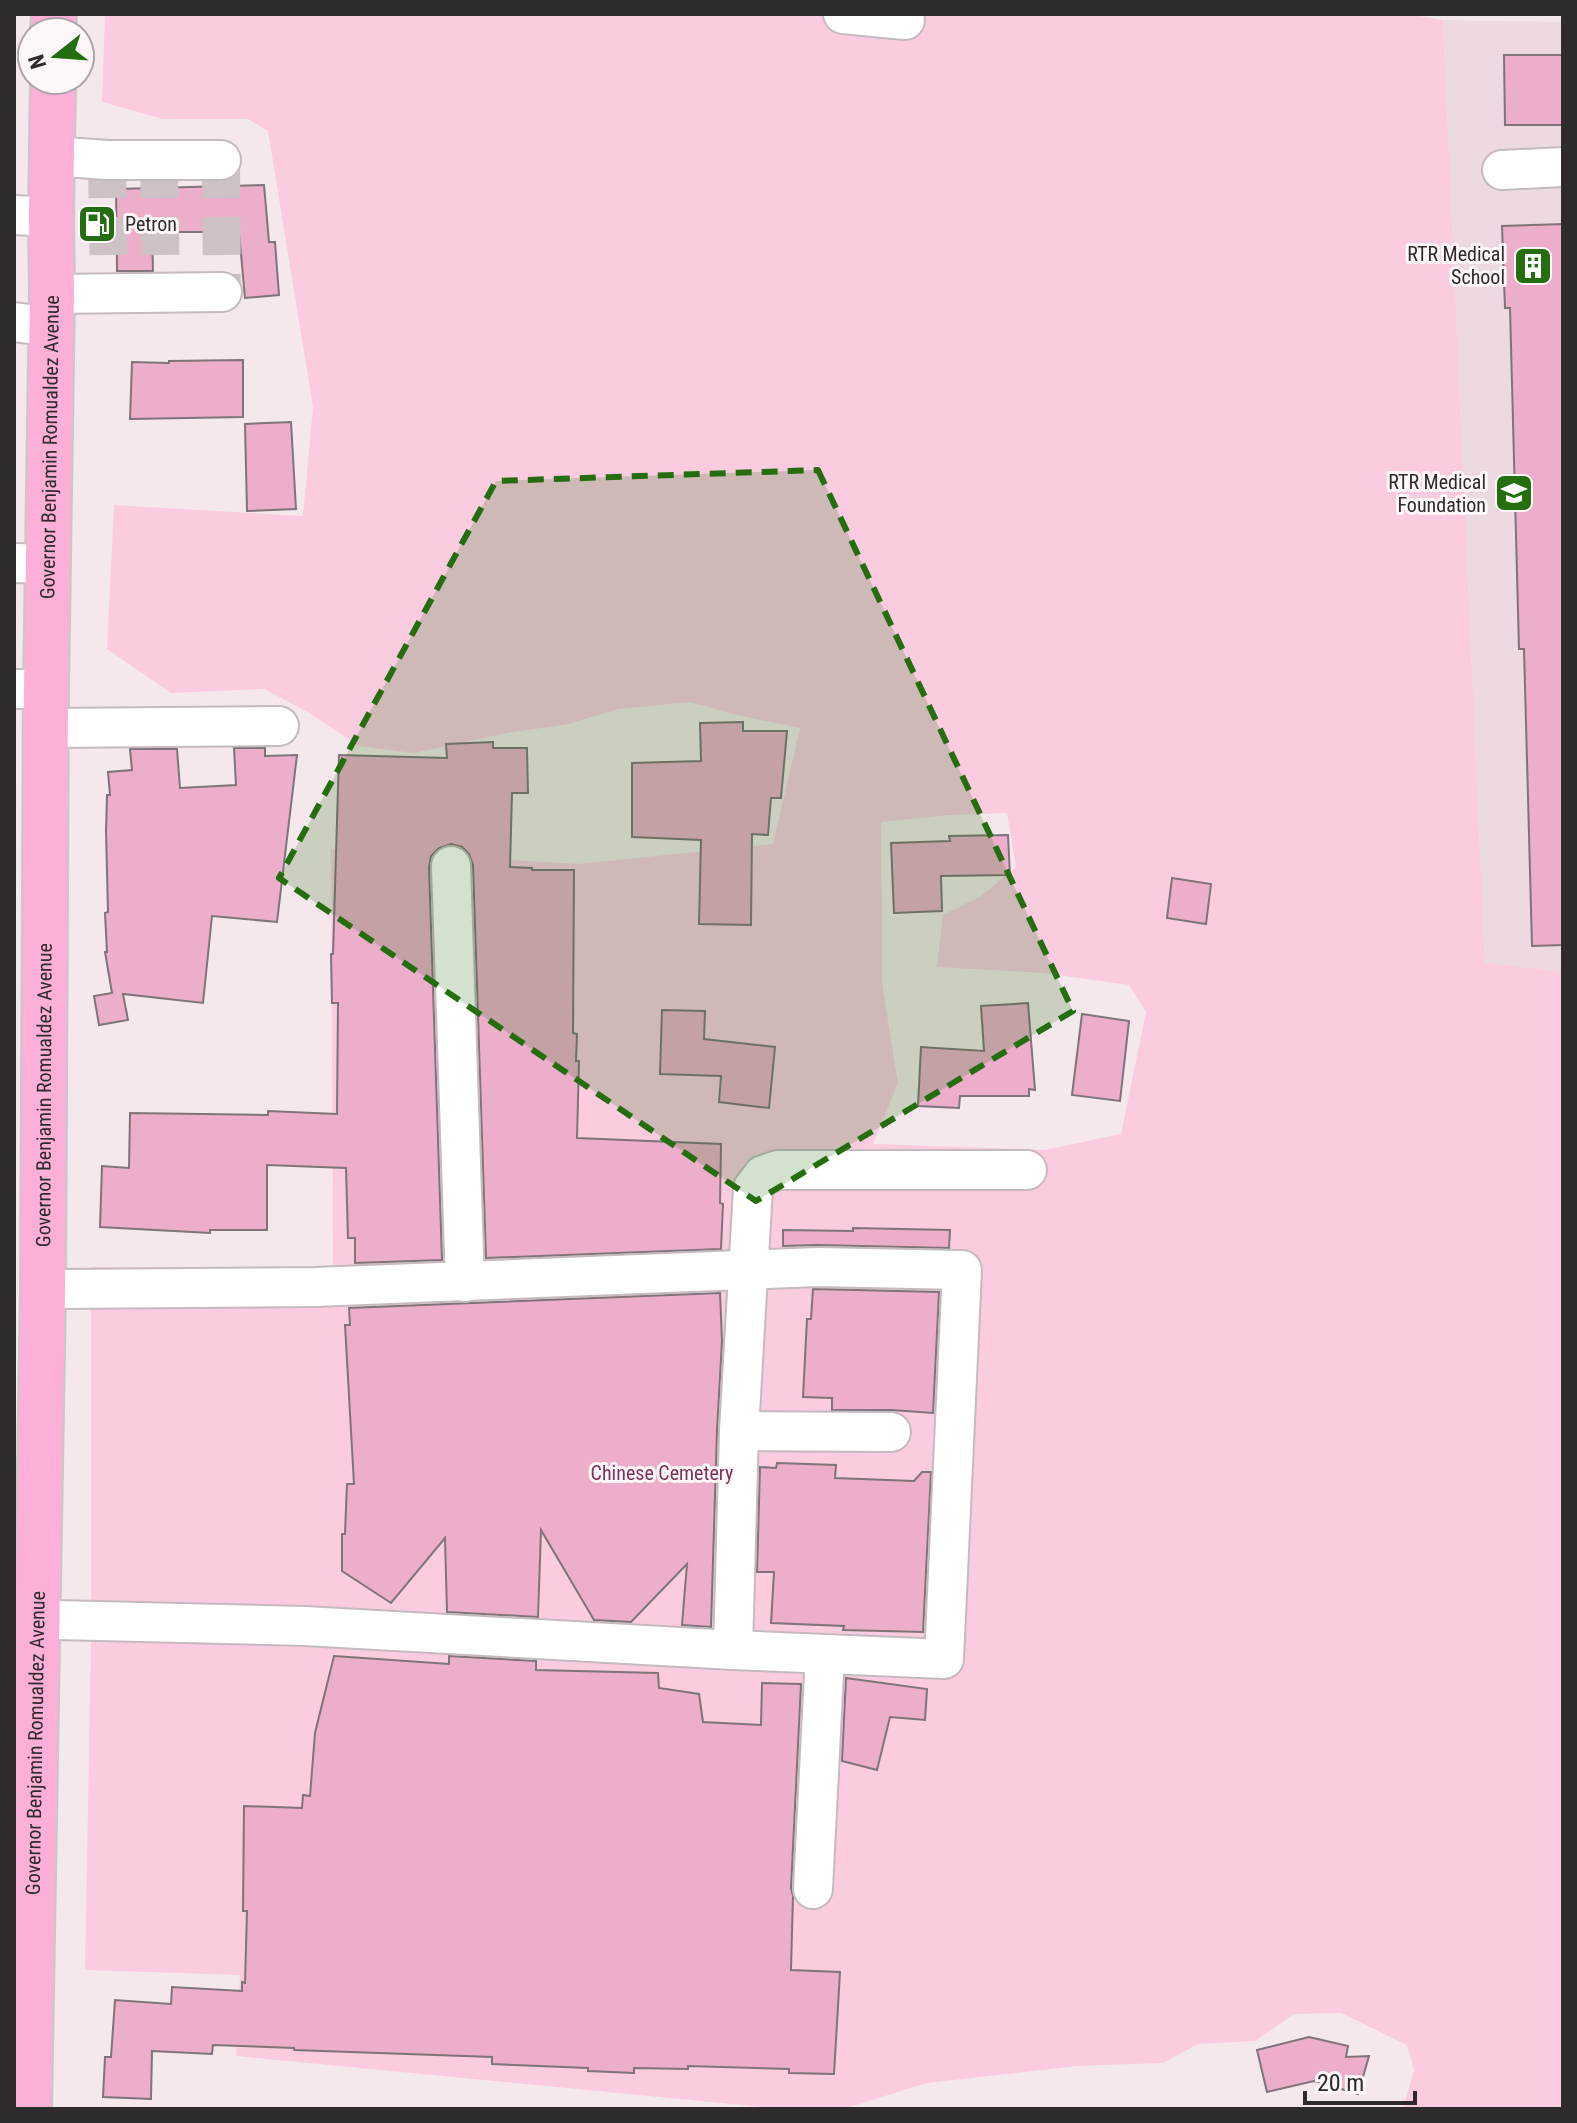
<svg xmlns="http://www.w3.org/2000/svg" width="1577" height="2123" viewBox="0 0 1577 2123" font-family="'Roboto Condensed',sans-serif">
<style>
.built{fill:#ecd9e1}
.green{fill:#fbcce0;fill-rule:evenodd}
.building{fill:#edaecb;stroke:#7e7479;stroke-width:2}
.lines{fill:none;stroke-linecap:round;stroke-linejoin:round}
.minor-tunnel{stroke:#cdc2c6;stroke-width:38;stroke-dasharray:38 19;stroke-linecap:butt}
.minor-casing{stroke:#c5babf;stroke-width:42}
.major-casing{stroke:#c9c8c8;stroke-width:48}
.minor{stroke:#fff;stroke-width:38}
.major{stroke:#fcb0d7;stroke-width:44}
.marked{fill:#246e0f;fill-opacity:0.2;stroke:#246e0f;stroke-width:6;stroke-dasharray:16 10;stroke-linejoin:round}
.labels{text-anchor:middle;stroke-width:6;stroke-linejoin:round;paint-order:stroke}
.poi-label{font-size:20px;fill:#2f2a2c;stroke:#fef7fa;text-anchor:end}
.street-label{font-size:20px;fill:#2f2a2c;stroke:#fef7fa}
.park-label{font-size:20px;fill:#7b3158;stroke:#fef7fa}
</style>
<rect width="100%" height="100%" fill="#f4e8ed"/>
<path class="built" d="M 1443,20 L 1563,22 L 1563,972 L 1485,964 Z"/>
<path class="green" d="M 105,14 L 1406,14 L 1443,20 L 1485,963 L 1563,972 L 1563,2109 L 1403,2109 L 1414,2070 L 1407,2045 L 1341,2013 L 1294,2014 L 1255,2041 L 1198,2044 L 1163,2063 L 1077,2066 L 927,2083 L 843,2109 L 783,2109 L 236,2056 L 240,1975 L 85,1970 L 91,1643 L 91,1267 L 333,1269 L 331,849 L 578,864 L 773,844 L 800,728 L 741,716 L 690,702 L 618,709 L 569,724 L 507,733 L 414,753 L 359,746 L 306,711 L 264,689 L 171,693 L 107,649 L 114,505 L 303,516 L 313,407 L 268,131 L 248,119 L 163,119 L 102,102 ZM 1007,813 L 1016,867 L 981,896 L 943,915 L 937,967 L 1043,973 L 1129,985 L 1146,1012 L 1121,1134 L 1044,1150 L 873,1144 L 898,1083 L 882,983 L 881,822 L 949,815 Z"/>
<g class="building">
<path d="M 1504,55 L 1563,55 L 1563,125 L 1505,125 Z"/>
<path d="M 264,185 L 269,242 L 275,242 L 279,295 L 245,298 L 239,232 L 152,232 L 153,271 L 117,271 L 116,189 Z"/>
<path d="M 1563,224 L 1563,945 L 1532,946 L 1524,649 L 1519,649 L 1510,308 L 1505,308 L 1502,226 Z"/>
<path d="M 243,360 L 243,417 L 130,419 L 132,362 L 169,363 L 169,361 Z"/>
<path d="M 291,422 L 296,509 L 247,511 L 245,424 Z"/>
<path d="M 743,722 L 743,731 L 787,731 L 781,798 L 771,798 L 768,835 L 752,834 L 751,925 L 699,924 L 701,840 L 632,837 L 632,763 L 701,761 L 700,723 Z"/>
<path d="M 493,742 L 493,748 L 527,748 L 528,793 L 512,793 L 510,867 L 532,868 L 532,870 L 574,870 L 573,1033 L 577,1034 L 576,1061 L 579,1061 L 577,1138 L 721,1144 L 720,1203 L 723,1204 L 721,1249 L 486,1258 L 473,865 L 469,854 L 462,847 L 451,844 L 439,848 L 431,856 L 429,867 L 442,1260 L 355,1263 L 355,1238 L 348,1238 L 346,1168 L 267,1165 L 267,1230 L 210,1230 L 210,1233 L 100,1227 L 102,1166 L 129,1168 L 130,1113 L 268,1115 L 268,1111 L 337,1114 L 338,1003 L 332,1003 L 331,954 L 333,954 L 339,755 L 447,758 L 446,744 Z"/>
<path d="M 234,748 L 265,748 L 265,756 L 297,755 L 277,922 L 212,916 L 203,1003 L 123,994 L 128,1020 L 99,1025 L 94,996 L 112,993 L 105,952 L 107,952 L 105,913 L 108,912 L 106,831 L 107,795 L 110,795 L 108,772 L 132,770 L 130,749 L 177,749 L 180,788 L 236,785 Z"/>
<path d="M 1008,835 L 1010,875 L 941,876 L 942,911 L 894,913 L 891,843 L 950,841 L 949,836 Z"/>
<path d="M 1172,878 L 1211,884 L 1206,924 L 1167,918 Z"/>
<path d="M 1028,1003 L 1035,1090 L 1029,1089 L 1029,1096 L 960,1096 L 959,1108 L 918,1106 L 921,1047 L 984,1051 L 981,1006 Z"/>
<path d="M 662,1010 L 705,1011 L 704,1039 L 775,1047 L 769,1108 L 719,1102 L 721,1076 L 660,1074 Z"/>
<path d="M 1082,1014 L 1129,1021 L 1120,1101 L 1072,1095 Z"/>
<path d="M 853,1228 L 950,1230 L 949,1248 L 817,1245 L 783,1246 L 783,1230 L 853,1231 Z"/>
<path d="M 813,1289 L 939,1292 L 933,1413 L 891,1410 L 832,1410 L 832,1398 L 803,1397 L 807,1319 L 811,1319 Z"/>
<path d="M 720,1293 L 722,1341 L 717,1430 L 711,1627 L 682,1625 L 687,1564 L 631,1622 L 594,1620 L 541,1530 L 538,1617 L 447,1612 L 445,1538 L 391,1603 L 342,1571 L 342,1534 L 345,1534 L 347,1484 L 354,1484 L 345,1325 L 350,1325 L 349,1308 Z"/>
<path d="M 777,1463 L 836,1465 L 835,1478 L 914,1481 L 922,1472 L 931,1472 L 923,1632 L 843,1630 L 844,1626 L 771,1623 L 774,1572 L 757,1572 L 760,1467 L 776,1468 Z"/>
<path d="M 334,1656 L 449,1664 L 449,1656 L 536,1661 L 536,1670 L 658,1673 L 659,1688 L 699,1694 L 703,1722 L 761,1725 L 762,1683 L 801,1684 L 791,1888 L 793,1896 L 791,1970 L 840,1972 L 834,2074 L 789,2073 L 789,2069 L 688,2066 L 688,2069 L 634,2068 L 634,2073 L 588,2071 L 588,2068 L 492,2064 L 492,2057 L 294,2050 L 294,2048 L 213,2045 L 212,2054 L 152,2051 L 151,2099 L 103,2097 L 105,2057 L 111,2057 L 115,2000 L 171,2004 L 172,1987 L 242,1991 L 242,1982 L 245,1983 L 247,1911 L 243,1911 L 244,1806 L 302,1808 L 303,1795 L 310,1796 L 315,1733 Z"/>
<path d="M 846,1678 L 927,1689 L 925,1720 L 890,1717 L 877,1770 L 842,1761 Z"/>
<path d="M 1309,2037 L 1348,2046 L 1346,2057 L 1369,2056 L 1358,2094 L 1314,2081 L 1267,2092 L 1257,2050 Z"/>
</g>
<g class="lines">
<g class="minor-tunnel">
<path d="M 107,160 L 109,293"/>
<path d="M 159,160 L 161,292"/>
<path d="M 221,160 L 222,292"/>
</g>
<g class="minor-casing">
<g id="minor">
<path d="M 843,14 L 905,20"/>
<path d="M 52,156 L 107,160 L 221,160"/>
<path d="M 1502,170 L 1563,167"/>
<path d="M 14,215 L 51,217"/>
<path d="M 52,294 L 222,292"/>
<path d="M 14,322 L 51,327"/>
<path d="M 14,563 L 49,564"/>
<path d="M 14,689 L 46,689"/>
<path d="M 47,728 L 279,726"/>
<path d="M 451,866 L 465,1282"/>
<path d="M 739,1431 L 891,1432"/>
<path d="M 14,1619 L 305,1626 L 733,1650 L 944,1659 L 962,1270 L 817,1267 L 315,1287 L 58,1289 L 43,1291"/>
<path d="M 733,1650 L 739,1431 L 753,1188 L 763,1175 L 778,1170 L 1027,1170"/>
<path d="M 813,1889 L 825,1654"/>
</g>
</g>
<g class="major-casing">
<g id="major">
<path d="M 53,32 L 54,14"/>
<path id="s1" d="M 29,2109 L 43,1291 L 46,689 L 52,294 L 51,217 L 53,80"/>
</g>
</g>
<use href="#minor" class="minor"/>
<use href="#major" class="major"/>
</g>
<path class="marked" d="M 818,470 L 1073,1011 L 756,1201 L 279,878 L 496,481 Z"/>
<defs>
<g id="fuel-square" transform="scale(2)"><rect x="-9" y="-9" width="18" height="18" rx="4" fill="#246e0f" stroke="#fef7fa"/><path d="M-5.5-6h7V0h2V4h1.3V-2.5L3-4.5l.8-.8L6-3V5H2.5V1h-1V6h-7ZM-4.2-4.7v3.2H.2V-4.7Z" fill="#fff"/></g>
<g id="building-square" transform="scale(2)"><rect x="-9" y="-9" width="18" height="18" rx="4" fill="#246e0f" stroke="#fef7fa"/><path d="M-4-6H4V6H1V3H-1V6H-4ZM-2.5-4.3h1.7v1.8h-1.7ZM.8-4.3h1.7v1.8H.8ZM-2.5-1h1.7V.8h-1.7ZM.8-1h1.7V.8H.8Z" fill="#fff"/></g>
<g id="university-square" transform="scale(2)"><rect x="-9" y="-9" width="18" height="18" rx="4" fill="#246e0f" stroke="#fef7fa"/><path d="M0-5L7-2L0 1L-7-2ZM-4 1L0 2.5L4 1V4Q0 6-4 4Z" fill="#fff"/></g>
</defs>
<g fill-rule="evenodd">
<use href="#fuel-square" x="97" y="224"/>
<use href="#building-square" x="1533" y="266"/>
<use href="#university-square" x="1514" y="493"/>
</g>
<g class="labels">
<g class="poi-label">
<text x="125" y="231" text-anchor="start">Petron</text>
<text x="1505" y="261">RTR Medical<tspan x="1505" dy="23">School</tspan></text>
<text x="1486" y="489">RTR Medical<tspan x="1486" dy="23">Foundation</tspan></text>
</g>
<g class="street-label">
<text dy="7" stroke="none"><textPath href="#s1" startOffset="1662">Governor Benjamin Romualdez Avenue</textPath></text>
<text dy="7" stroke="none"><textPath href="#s1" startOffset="1014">Governor Benjamin Romualdez Avenue</textPath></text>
<text dy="7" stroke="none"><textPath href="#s1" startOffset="366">Governor Benjamin Romualdez Avenue</textPath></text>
</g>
<g class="park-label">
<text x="662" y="1480">Chinese Cemetery</text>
</g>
</g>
<rect width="1577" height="2123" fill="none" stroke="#2f2a2c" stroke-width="32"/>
<g transform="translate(56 56) rotate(253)"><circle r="38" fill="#fef7fa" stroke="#aba5a8" stroke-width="2"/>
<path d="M0-6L14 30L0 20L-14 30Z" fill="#246e0f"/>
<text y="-12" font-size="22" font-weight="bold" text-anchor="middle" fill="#2f2a2c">N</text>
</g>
<path d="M1305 2091v12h110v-12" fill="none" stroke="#2f2a2c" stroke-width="4"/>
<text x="1317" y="2091" font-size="24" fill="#2f2a2c" stroke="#fef7fa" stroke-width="6" paint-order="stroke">20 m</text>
</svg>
